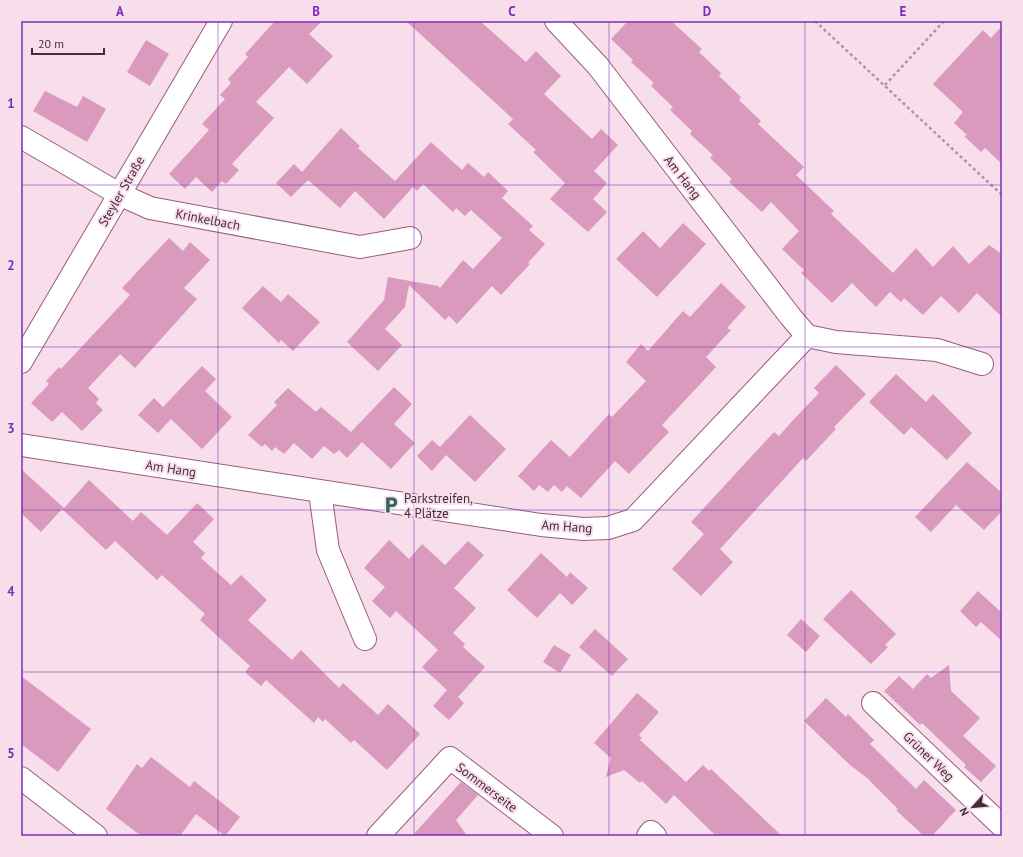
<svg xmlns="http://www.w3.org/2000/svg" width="1023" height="857" viewBox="0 0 1023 857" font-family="'PT Sans',sans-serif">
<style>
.building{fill:#da9abd}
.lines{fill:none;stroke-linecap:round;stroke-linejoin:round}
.minor-casing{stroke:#985d7e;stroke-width:24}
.path{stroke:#ae93a1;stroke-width:2.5;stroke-dasharray:3 3;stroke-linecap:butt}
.minor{stroke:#fff;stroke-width:22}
.grid{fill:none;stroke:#7b2cbf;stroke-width:1;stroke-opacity:0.55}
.labels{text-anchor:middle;stroke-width:4;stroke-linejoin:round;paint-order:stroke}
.street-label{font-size:13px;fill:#462c3b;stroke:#f8ddea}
.poi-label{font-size:13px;fill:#462c3b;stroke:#f8ddea;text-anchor:start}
.neatline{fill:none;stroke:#7b2cbf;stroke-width:1.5}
.grid-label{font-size:13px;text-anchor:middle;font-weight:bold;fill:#7b2cbf}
</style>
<rect width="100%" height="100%" fill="#f8ddea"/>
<g class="building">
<path d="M 275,21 L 322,21 L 309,34 L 333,56 L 307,84 L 289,67 L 256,102 L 274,118 L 232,164 L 239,170 L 226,184 L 222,181 L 212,192 L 196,177 L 185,189 L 169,174 L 209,130 L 202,124 L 225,99 L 220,95 L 231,83 L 228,79 L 248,57 L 245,54 Z"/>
<path d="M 406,21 L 480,21 L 526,62 L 536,51 L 561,76 L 544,94 L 592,139 L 601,129 L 618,145 L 594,171 L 607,183 L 593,199 L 607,212 L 588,232 L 550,199 L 565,183 L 533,152 L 536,150 L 508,124 L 513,119 Z"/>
<path d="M 628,21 L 671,21 L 702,49 L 699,52 L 721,73 L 719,76 L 741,97 L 739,100 L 761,121 L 758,124 L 804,167 L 796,175 L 834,211 L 831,214 L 893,273 L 916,248 L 933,267 L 953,246 L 969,264 L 989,245 L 1002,254 L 1002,317 L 977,293 L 959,313 L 941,296 L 923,315 L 904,298 L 901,302 L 890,292 L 876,307 L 852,283 L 832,303 L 801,273 L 804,270 L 782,249 L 799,231 L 771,202 L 762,212 L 729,182 L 732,179 L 710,158 L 713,155 L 690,134 L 692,131 L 670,110 L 673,107 L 651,86 L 654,83 L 631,62 L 633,60 L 611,39 Z"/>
<path d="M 1002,26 L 1002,164 L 985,148 L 981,152 L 964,136 L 967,135 L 954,123 L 963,112 L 933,84 L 983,30 L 991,38 Z"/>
<path d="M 146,40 L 169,54 L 150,86 L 127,72 Z"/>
<path d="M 45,91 L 77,107 L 83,96 L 106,109 L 87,142 L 33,111 Z"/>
<path d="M 341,128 L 360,146 L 358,148 L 395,181 L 431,142 L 462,170 L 468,163 L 484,177 L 488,172 L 508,191 L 502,198 L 533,226 L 529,230 L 545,244 L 528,263 L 530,264 L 501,295 L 492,286 L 457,324 L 449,316 L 445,320 L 409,285 L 405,307 L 385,329 L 402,345 L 378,371 L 347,342 L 384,300 L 388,277 L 438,286 L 440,288 L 463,260 L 473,269 L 502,238 L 471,210 L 465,216 L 456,208 L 453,212 L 423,184 L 417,191 L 413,187 L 384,219 L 355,191 L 340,208 L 308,180 L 291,197 L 276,183 L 294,164 L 302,172 Z"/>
<path d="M 683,223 L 706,244 L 657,297 L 616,259 L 643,231 L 660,248 Z"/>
<path d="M 169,238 L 183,251 L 190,242 L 210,260 L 184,288 L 197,299 L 135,368 L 120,354 L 88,388 L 99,399 L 96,403 L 103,410 L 82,431 L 62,412 L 52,422 L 31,403 L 49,384 L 46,381 L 59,367 L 61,369 L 130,295 L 122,288 Z"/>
<path d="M 721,283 L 746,307 L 727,328 L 731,330 L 706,357 L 716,367 L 662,425 L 669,432 L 629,474 L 615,461 L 581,498 L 567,486 L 562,492 L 554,485 L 548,492 L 539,485 L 534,491 L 518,476 L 551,440 L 570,457 L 609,414 L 612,417 L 646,381 L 626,362 L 641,344 L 648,351 L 683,311 L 690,317 Z"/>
<path d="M 263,286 L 281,302 L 288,294 L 320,322 L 293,351 L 281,340 L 279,343 L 242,308 Z"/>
<path d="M 836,365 L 866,394 L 834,427 L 836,429 L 806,461 L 803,458 L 720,549 L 733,562 L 701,596 L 672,569 L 704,534 L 691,522 L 774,432 L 779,436 L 795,418 L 819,393 L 814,388 Z"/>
<path d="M 202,366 L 216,379 L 205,391 L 232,417 L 202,449 L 171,419 L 158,433 L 138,415 L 154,398 L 163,407 Z"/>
<path d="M 896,374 L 926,402 L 933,394 L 972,433 L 947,460 L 911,427 L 904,435 L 869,402 Z"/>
<path d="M 394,387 L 412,404 L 394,424 L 415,443 L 391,469 L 362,442 L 347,458 L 339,450 L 334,454 L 324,446 L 312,459 L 294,443 L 284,454 L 275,447 L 272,451 L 265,444 L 262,447 L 248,435 L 277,405 L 274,402 L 288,388 L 316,412 L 321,407 L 351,432 Z"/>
<path d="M 470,415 L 506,449 L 475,482 L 446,455 L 432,471 L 417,456 L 432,440 L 440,447 Z"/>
<path d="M 967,462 L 1002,493 L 1002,511 L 984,530 L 956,505 L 931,532 L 915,517 Z"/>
<path d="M 21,469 L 64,508 L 89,480 L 133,521 L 141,512 L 167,535 L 197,503 L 214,519 L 193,542 L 205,553 L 201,558 L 231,585 L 241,575 L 267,600 L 248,620 L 292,660 L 301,650 L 339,688 L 343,683 L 378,715 L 388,704 L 420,734 L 387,770 L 354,740 L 351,743 L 325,719 L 323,722 L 318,717 L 314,723 L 266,680 L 261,686 L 245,672 L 250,666 L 200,620 L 205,614 L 162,575 L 157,580 L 115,541 L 106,550 L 62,509 L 41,532 L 21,513 Z"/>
<path d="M 389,540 L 409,559 L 422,544 L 445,565 L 468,541 L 484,555 L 454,588 L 476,608 L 453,633 L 465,644 L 463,647 L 485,667 L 458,697 L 464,703 L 449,720 L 433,706 L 447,690 L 422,667 L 438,650 L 396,611 L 390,618 L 372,601 L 385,587 L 364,568 Z"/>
<path d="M 541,553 L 567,577 L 570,572 L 588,588 L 572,605 L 560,593 L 537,618 L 507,590 Z"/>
<path d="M 851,590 L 896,634 L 885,645 L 888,647 L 871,664 L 823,619 Z"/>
<path d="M 978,591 L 1002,613 L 1002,641 L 981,622 L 976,627 L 960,611 Z"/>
<path d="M 801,619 L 820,636 L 806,652 L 787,635 Z"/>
<path d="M 595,629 L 628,659 L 612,676 L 579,647 Z"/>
<path d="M 554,645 L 571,655 L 560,673 L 543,662 Z"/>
<path d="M 949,665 L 951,691 L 980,718 L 963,736 L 996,766 L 981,782 L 964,767 L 966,765 L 922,723 L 920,725 L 884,691 L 899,676 L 913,689 L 927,674 L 931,678 Z"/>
<path d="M 21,676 L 91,729 L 58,772 L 21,744 Z"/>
<path d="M 637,693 L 659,712 L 639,735 L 642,738 L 640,740 L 686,782 L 703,765 L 709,771 L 711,769 L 782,836 L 716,836 L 674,795 L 666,804 L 642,781 L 640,783 L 624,770 L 606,777 L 611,758 L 594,743 Z"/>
<path d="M 826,698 L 846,717 L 848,714 L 874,740 L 870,744 L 916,789 L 924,780 L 956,810 L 932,836 L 924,836 L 896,810 L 898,809 L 867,778 L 850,765 L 804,721 Z"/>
<path d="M 151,757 L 190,787 L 194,781 L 240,817 L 225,836 L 196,814 L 180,836 L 141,836 L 106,809 L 137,764 L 142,768 Z"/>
<path d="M 461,782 L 478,795 L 456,820 L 467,836 L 412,836 Z"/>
</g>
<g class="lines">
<g class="minor-casing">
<g id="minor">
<path d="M 556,21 L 598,66 L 790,316 L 807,336 L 836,342 L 937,350 L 982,364"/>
<path d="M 21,137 L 119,194 L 150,208 L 360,247 L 410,238"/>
<path d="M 21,362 L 221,21"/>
<path d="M 21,445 L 541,525 L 584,529 L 608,528 L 633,520 L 807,336"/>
<path d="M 320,492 L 328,550 L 365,639"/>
<path d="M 873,703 L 1002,826"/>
<path d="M 21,778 L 96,836"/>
<path d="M 378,836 L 450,758 L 552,836"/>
<path d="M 648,836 L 651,832 L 655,836"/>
</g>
</g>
<g class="path">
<path d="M 815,21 L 1002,195"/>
<path d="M 885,85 L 944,21"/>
</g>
<use href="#minor" class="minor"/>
</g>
<path class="grid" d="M 218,21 L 218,836M 414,21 L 414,836M 609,21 L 609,836M 805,21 L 805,836M 21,185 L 1002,185M 21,347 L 1002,347M 21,510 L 1002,510M 21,672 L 1002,672"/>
<defs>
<g id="parking-bare" transform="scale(1.38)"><path d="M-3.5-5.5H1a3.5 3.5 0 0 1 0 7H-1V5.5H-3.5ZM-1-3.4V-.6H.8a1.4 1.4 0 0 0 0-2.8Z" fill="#2f6953" stroke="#f8ddea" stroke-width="2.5" paint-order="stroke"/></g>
</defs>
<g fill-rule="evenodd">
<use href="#parking-bare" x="391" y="505"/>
</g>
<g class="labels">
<g class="street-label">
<text transform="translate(683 177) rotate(52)" y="5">Am Hang</text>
<text transform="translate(121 191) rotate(-60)" y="5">Steyler Straße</text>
<text transform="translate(208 219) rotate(11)" y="5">Krinkelbach</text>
<text transform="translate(171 468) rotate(9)" y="5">Am Hang</text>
<text transform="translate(567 526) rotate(4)" y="5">Am Hang</text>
<text transform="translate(929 756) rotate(44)" y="5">Grüner Weg</text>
<text transform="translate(487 787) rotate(37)" y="5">Sommerseite</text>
</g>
<g class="poi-label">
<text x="404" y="503">Parkstreifen,<tspan x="404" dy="15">4 Plätze</tspan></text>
</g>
</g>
<rect width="1023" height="857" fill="none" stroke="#f8ddea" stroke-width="44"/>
<g transform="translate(973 807) rotate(243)" stroke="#f8ddea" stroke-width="3" paint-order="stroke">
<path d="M0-3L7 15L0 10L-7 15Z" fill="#462c3b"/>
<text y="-6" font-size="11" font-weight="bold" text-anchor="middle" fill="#462c3b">N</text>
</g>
<path d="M32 48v6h72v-6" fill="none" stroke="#462c3b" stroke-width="2"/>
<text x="38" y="48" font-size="12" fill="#462c3b" stroke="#f8ddea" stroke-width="3" paint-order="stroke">20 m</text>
<rect x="22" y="22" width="979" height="813" class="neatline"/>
<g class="grid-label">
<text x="120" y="16">A</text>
<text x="316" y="16">B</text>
<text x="512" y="16">C</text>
<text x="707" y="16">D</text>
<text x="903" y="16">E</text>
<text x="11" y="108">1</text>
<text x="11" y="270">2</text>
<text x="11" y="433">3</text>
<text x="11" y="596">4</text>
<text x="11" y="758">5</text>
</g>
</svg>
